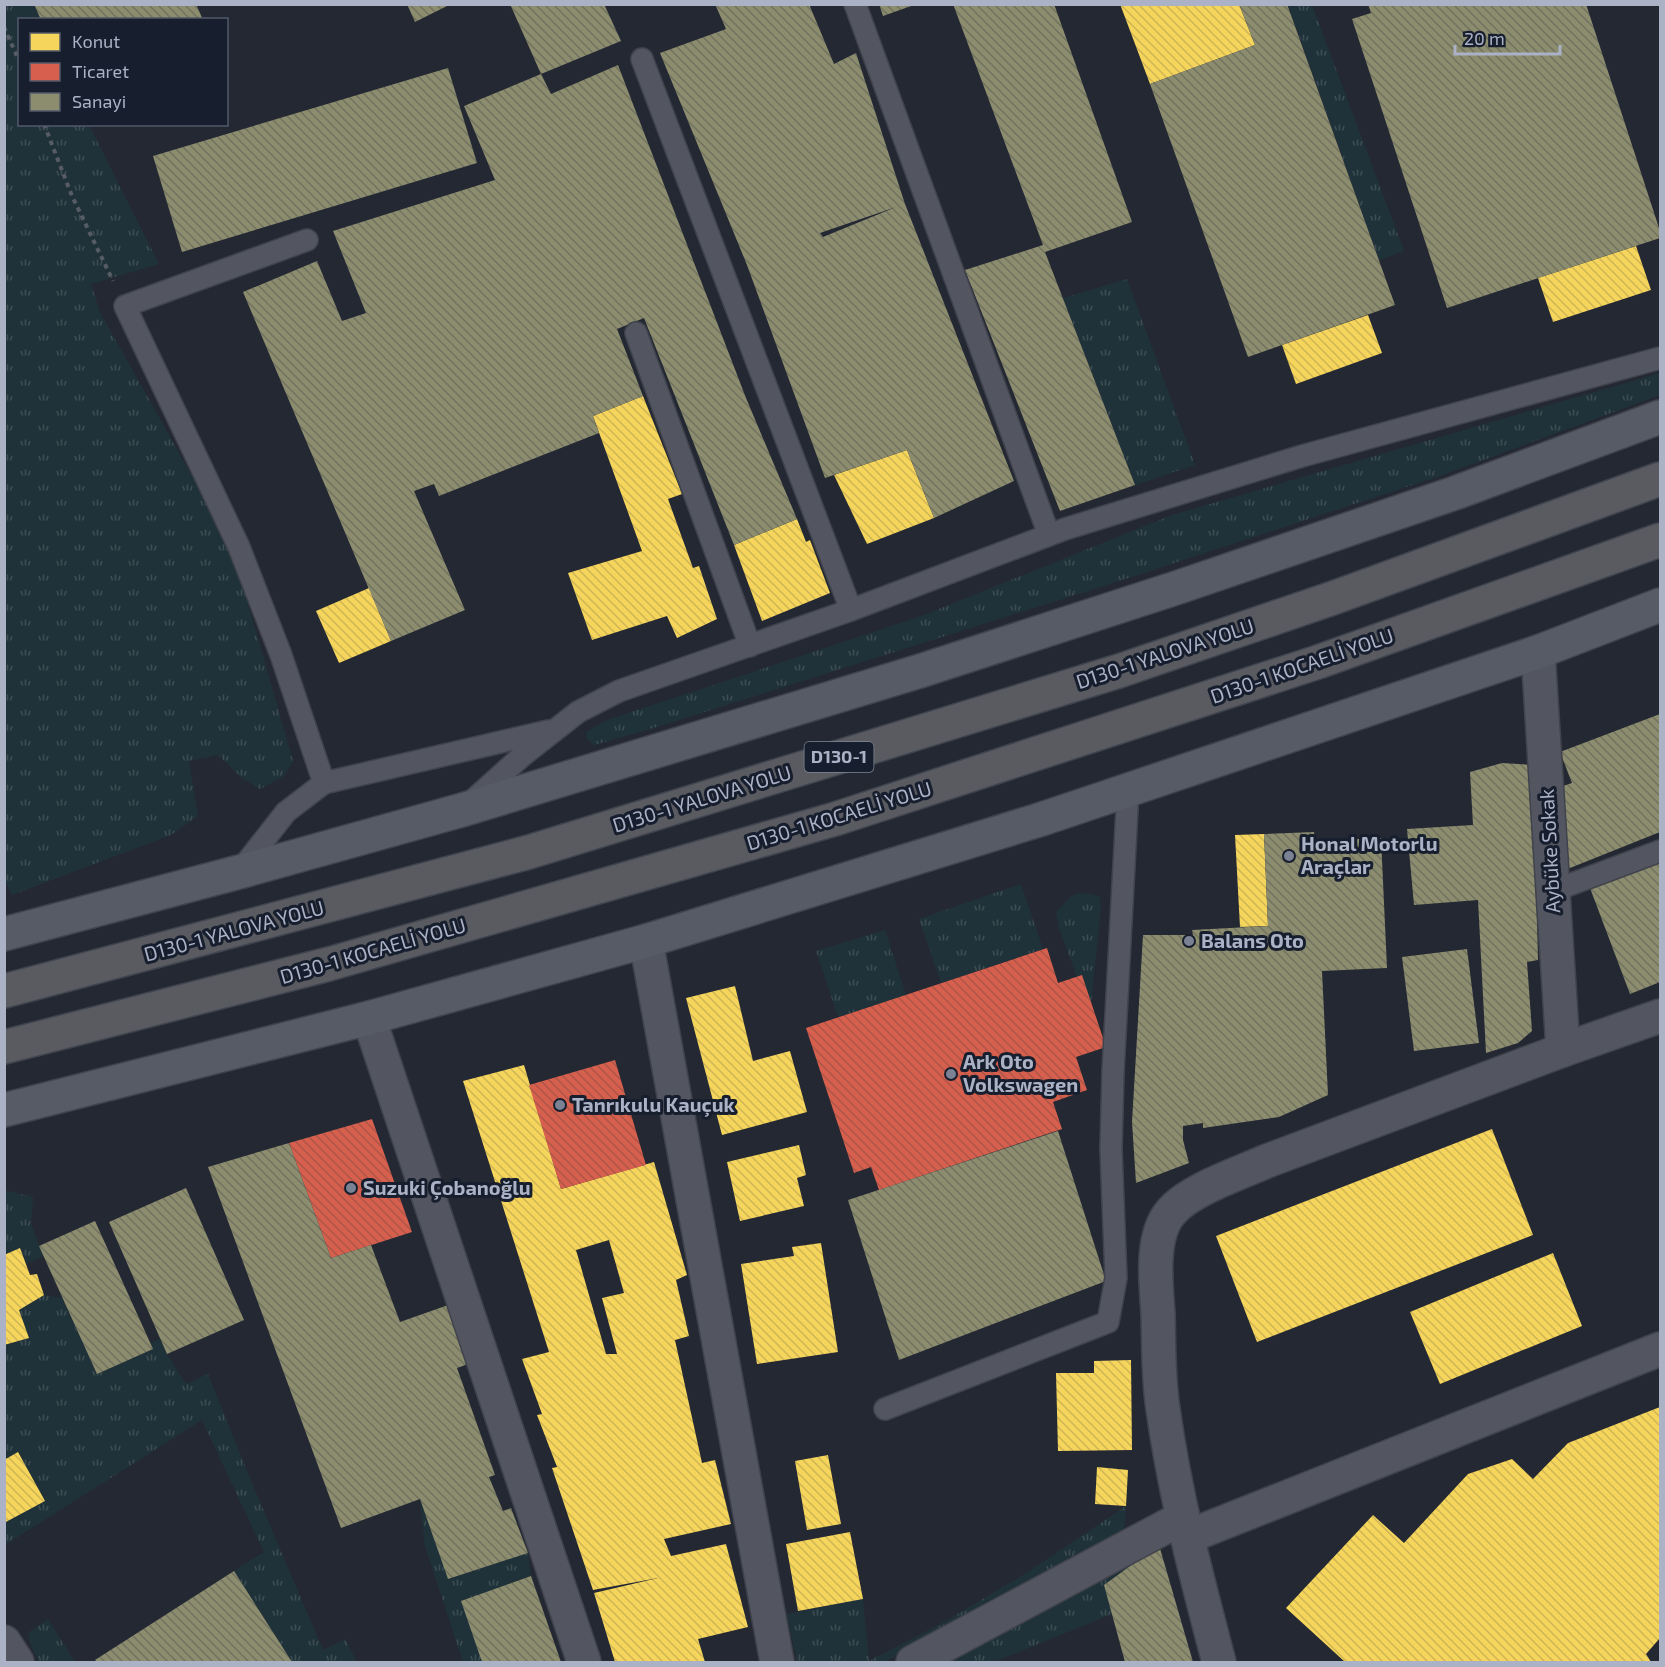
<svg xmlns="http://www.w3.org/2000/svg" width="1665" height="1667" viewBox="0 0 1665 1667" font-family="'Exo 2',sans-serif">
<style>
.grass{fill:url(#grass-tufts)}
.homes{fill:url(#homes-back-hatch);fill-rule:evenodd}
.shops{fill:url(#shops-back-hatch)}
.industry{fill:url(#industry-back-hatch);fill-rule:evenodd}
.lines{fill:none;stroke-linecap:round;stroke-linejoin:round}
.lane-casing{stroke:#40434c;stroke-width:24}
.street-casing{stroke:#40434c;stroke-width:36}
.secondary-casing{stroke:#40434c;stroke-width:36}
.highway-casing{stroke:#3f444f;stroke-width:36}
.path{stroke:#565b64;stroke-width:4;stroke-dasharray:4.5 4.5;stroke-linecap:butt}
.lane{stroke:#535661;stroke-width:21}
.street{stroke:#535661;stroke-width:33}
.secondary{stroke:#575b66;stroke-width:33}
.highway{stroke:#595b60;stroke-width:33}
.poi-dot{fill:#7b8293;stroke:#171e2d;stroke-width:2}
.labels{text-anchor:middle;stroke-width:6;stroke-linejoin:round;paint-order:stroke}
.shield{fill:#171e2d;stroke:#7f8698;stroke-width:1.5}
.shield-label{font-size:18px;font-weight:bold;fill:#abb2c6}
.street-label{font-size:20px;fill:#abb2c6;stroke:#171e2d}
.poi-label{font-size:20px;font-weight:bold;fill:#abb2c6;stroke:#171e2d;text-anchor:start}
</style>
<defs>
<pattern id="grass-tufts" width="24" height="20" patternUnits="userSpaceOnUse" patternTransform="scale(1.5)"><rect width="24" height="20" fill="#203239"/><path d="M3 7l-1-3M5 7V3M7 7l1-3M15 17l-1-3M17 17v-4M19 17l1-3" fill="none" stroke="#3e4d54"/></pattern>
<pattern id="homes-back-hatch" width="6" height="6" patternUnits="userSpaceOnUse" patternTransform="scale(1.5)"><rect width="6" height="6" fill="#f6d55c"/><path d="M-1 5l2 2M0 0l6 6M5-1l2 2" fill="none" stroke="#cfb555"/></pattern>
<pattern id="shops-back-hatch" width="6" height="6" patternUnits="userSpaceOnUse" patternTransform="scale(1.5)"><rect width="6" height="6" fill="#d6604d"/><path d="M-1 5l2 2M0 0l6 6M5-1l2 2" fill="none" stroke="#ad5548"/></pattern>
<pattern id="industry-back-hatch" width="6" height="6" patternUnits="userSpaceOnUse" patternTransform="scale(1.5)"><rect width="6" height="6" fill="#8c8c6e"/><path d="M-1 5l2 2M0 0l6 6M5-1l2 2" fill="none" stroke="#71725f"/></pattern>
</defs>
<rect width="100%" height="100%" fill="#232833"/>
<g class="grass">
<path d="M 34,4 L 41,19 L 20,20 L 20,124 L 89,125 L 159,264 L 91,284 L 100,312 L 197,485 L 240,576 L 293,761 L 284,776 L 260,789 L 242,778 L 218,755 L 189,761 L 198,816 L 171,835 L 12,895 L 5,881 L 4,5 Z"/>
<path d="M 1288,5 L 1312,5 L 1404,251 L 1379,260 Z"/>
<path d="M 1127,279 L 1195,465 L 1135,485 L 1063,298 Z"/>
<path d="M 1660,373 L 1660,395 L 1437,477 L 1107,585 L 644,731 L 594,745 L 587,739 L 586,732 L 607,720 L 919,617 L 1172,515 Z"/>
<path d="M 1021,884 L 1043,949 L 941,983 L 919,919 Z"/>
<path d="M 1080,893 L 1092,894 L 1100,897 L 1101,906 L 1091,1004 L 1082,975 L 1077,977 L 1059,928 L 1056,912 L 1070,897 Z"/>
<path d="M 885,930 L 906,995 L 838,1017 L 816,951 Z"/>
<path d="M 4,1190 L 33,1197 L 31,1224 L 43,1256 L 26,1264 L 20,1248 L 5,1255 Z"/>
<path d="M 44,1295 L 62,1298 L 97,1374 L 152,1350 L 151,1343 L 160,1339 L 167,1354 L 186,1384 L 208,1374 L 252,1483 L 323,1650 L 345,1639 L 357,1662 L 292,1662 L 234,1571 L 264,1552 L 202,1420 L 5,1545 L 5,1345 L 29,1337 L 19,1310 Z"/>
<path d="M 420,1499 L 449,1579 L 528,1553 L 531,1576 L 461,1601 L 482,1662 L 463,1662 L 425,1546 Z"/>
<path d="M 1126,1506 L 1124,1531 L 885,1662 L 797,1662 L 787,1614 L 863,1599 L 869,1661 L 946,1621 L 1028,1572 Z"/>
<path d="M 1132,1565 L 1104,1585 L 1112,1614 L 994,1662 L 944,1662 Z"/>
<path d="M 48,1619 L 75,1662 L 39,1662 L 32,1649 L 28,1633 Z"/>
</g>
<g class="homes">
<path d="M 1120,4 L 1239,4 L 1255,45 L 1150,84 Z"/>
<path d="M 1636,246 L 1651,290 L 1553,322 L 1538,278 Z"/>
<path d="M 1368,315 L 1382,353 L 1296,384 L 1282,345 Z"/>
<path d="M 643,396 L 682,494 L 668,499 L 693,568 L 699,566 L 717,619 L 677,638 L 667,616 L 592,640 L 568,573 L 642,551 L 593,416 Z"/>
<path d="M 907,450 L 934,518 L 867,544 L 834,475 Z"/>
<path d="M 797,519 L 806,542 L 810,540 L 830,593 L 762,621 L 734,545 Z"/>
<path d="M 369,588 L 391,641 L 339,663 L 316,611 Z"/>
<path d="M 1264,834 L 1268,926 L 1240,927 L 1235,835 Z"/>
<path d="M 735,986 L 753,1061 L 790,1051 L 807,1112 L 722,1135 L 686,998 Z"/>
<path d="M 524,1065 L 561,1189 L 654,1162 L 687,1275 L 676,1280 L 689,1336 L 675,1340 L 702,1463 L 715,1460 L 731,1524 L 664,1539 L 671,1556 L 726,1544 L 748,1627 L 698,1639 L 705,1662 L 615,1662 L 594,1593 L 658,1578 L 593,1590 L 552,1468 L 557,1467 L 537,1415 L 542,1414 L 522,1359 L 549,1352 L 463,1081 ZM 609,1240 L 624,1293 L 602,1298 L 617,1354 L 606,1354 L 576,1250 Z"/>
<path d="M 1492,1129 L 1533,1235 L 1257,1342 L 1216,1236 Z"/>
<path d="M 799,1145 L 806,1175 L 797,1178 L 804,1206 L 740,1221 L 727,1162 Z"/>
<path d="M 821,1243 L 838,1352 L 757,1364 L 741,1264 L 794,1256 L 792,1247 Z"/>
<path d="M 20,1248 L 30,1275 L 37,1274 L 44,1295 L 19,1310 L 29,1338 L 4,1345 L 4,1255 Z"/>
<path d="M 1553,1253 L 1582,1326 L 1440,1384 L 1410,1312 Z"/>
<path d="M 1131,1360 L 1132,1450 L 1058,1451 L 1056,1373 L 1094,1373 L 1094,1361 Z"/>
<path d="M 1660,1407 L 1660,1638 L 1646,1654 L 1651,1662 L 1345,1662 L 1286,1608 L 1373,1515 L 1404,1543 L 1468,1474 L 1512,1459 L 1533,1479 L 1568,1443 Z"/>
<path d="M 18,1452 L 45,1501 L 4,1523 L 4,1460 Z"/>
<path d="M 828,1455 L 841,1524 L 807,1530 L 795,1461 Z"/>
<path d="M 1097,1467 L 1128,1470 L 1126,1506 L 1095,1504 Z"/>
<path d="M 850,1532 L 863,1599 L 798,1611 L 786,1544 Z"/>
</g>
<g class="shops">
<path d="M 1047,948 L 1058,983 L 1082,975 L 1106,1047 L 1076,1057 L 1087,1090 L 1053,1102 L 1062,1129 L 879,1190 L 871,1167 L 854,1173 L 806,1028 Z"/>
<path d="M 615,1060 L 646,1165 L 561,1189 L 529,1085 Z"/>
<path d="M 372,1119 L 412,1232 L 331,1258 L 289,1143 Z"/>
</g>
<g class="industry">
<path d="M 34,4 L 196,4 L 203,20 L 41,20 Z"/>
<path d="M 407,4 L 451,4 L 415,22 Z"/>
<path d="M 510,4 L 604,4 L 621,41 L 541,74 Z"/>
<path d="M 715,4 L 809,4 L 834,64 L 856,53 L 905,204 L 1014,481 L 934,518 L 907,450 L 825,478 L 747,265 L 660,53 L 726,29 ZM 896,207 L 823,237 L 820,233 Z"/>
<path d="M 879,4 L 914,4 L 914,5 L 883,16 Z"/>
<path d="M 953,4 L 1054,4 L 1132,222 L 1045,252 L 1135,485 L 1060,511 L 965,270 L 1043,245 Z"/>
<path d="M 1239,4 L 1287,4 L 1395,305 L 1248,357 L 1150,84 L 1255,45 Z"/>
<path d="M 1368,4 L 1586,4 L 1660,231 L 1660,238 L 1447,308 L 1352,19 L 1371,13 Z"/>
<path d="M 618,65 L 746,398 L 797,519 L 734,545 L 644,318 L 617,329 L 643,396 L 593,416 L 599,433 L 439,496 L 434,484 L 414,491 L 465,610 L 391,641 L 243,292 L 317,261 L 342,321 L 366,313 L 333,231 L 495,180 L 464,106 L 541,74 L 551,94 Z"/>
<path d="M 448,68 L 477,163 L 182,252 L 153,156 Z"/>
<path d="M 1660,714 L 1660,832 L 1565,870 L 1557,788 L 1572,783 L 1560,752 Z"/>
<path d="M 1502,763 L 1533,765 L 1538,960 L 1527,962 L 1532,1031 L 1518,1043 L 1486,1053 L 1478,900 L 1414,905 L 1407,829 L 1473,825 L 1470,772 Z"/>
<path d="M 1314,832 L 1315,841 L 1381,838 L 1387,968 L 1322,971 L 1328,1095 L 1279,1117 L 1203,1128 L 1203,1123 L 1183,1126 L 1183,1140 L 1189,1163 L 1136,1183 L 1132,1122 L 1143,935 L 1193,935 L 1192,930 L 1268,926 L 1264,834 Z"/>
<path d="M 1660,861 L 1660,982 L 1630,994 L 1590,888 Z"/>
<path d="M 1467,949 L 1479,1043 L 1414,1051 L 1402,957 Z"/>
<path d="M 1058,1131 L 1106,1281 L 899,1360 L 848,1200 Z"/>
<path d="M 289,1143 L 331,1258 L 371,1245 L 400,1322 L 451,1304 L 471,1363 L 457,1368 L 495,1475 L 489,1477 L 503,1511 L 511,1508 L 528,1553 L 448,1579 L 420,1499 L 341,1528 L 208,1167 Z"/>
<path d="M 186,1188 L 244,1320 L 167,1354 L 109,1222 Z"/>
<path d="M 95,1221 L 153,1349 L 97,1374 L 39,1246 Z"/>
<path d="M 1159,1545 L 1193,1662 L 1125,1662 L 1104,1585 Z"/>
<path d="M 234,1571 L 292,1662 L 97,1662 L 95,1660 Z"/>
<path d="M 531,1576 L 561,1662 L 482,1662 L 461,1601 Z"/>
</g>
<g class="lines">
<g class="lane-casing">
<g id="lane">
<path d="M 855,4 L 1049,535"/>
<path d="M 642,59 L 851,610"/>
<path d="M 307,240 L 125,306 L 239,547 L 281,655 L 324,783 L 548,731"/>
<path d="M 636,333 L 750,646"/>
<path d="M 471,802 L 522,756 L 578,712 L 619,691 L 851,610 L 1065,529 L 1302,456 L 1660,358"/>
<path d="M 239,872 L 286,812 L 324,783"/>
<path d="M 1553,891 L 1660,851"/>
<path d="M 885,1409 L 1108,1322 L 1116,1278 L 1111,1149 L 1113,1072 L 1128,790"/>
</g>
</g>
<g class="street-casing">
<g id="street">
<path d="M 1538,652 L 1563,1050"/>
<path d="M 646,941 L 777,1662"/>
<path d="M 369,1018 L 584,1662"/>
<path d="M 1187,1537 L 1660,1349"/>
<path d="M 4,1642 L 17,1662"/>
<path d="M 913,1662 L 1182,1518"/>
<path d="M 1219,1662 C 1197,1579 1175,1495 1163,1409 C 1158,1378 1159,1345 1158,1313 C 1156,1284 1150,1236 1171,1212 C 1189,1190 1240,1173 1267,1161 L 1563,1050 L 1660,1016"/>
</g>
</g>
<g class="secondary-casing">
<g id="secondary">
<path d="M 4,934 L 239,872 L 462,810 L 920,671 L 1176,588 L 1455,493 L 1660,417"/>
<path d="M 4,1110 L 369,1018 L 646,941 L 1042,819 L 1538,652 L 1660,605"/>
</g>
</g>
<g class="highway-casing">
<g id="highway">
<path d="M 4,991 L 529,852 L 1119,671 L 1333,598 L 1660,479"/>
<path d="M 4,1047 L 329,964 L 835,819 L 1318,662 L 1660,540"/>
</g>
</g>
<g class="path">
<path d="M 4,27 L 20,63"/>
<path d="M 44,124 L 72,196 L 113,281"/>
</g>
<use href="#lane" class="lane"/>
<use href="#street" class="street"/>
<use href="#secondary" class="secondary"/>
<use href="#highway" class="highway"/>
</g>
<g class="poi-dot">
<circle cx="1289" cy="856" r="6"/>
<circle cx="1189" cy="941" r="6"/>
<circle cx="951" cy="1074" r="6"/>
<circle cx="560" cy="1105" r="6"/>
<circle cx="351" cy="1188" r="6"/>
</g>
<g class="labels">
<rect class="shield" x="804.5" y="742" width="69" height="30" rx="4.5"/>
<g class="shield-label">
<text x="839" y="763">D130-1</text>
</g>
<g class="street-label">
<text transform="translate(1165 654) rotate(-18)" y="7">D130-1 YALOVA YOLU</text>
<text transform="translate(1302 666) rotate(-19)" y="7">D130-1 KOCAELİ YOLU</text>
<text transform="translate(702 799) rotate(-17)" y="7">D130-1 YALOVA YOLU</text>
<text transform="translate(839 816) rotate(-17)" y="7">D130-1 KOCAELİ YOLU</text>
<text transform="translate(1550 851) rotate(-93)" y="7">Aybüke Sokak</text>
<text transform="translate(234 931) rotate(-15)" y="7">D130-1 YALOVA YOLU</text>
<text transform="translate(373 951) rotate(-16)" y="7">D130-1 KOCAELİ YOLU</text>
</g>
<g class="poi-label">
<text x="1301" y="851">Honal Motorlu<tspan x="1301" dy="23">Araçlar</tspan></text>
<text x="1201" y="948">Balans Oto</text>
<text x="963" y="1069">Ark Oto<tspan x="963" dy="23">Volkswagen</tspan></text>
<text x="572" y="1112">Tanrıkulu Kauçuk</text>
<text x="363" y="1195">Suzuki Çobanoğlu</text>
</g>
</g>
<rect width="1665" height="1667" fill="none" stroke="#abb2c6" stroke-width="12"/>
<rect x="18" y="18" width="210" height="108" fill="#171e2d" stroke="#52596a" stroke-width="1.5"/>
<rect x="30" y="33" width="30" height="18" fill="#f6d55c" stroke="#52596a" stroke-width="1.5"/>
<text x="72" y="48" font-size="18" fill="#abb2c6">Konut</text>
<rect x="30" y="63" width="30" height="18" fill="#d6604d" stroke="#52596a" stroke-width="1.5"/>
<text x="72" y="78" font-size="18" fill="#abb2c6">Ticaret</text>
<rect x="30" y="93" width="30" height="18" fill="#8c8c6e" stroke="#52596a" stroke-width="1.5"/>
<text x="72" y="108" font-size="18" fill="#abb2c6">Sanayi</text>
<path d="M1455 45v9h105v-9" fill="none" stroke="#abb2c6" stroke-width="3"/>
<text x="1464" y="45" font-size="18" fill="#abb2c6" stroke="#171e2d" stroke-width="4.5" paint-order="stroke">20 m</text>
</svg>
